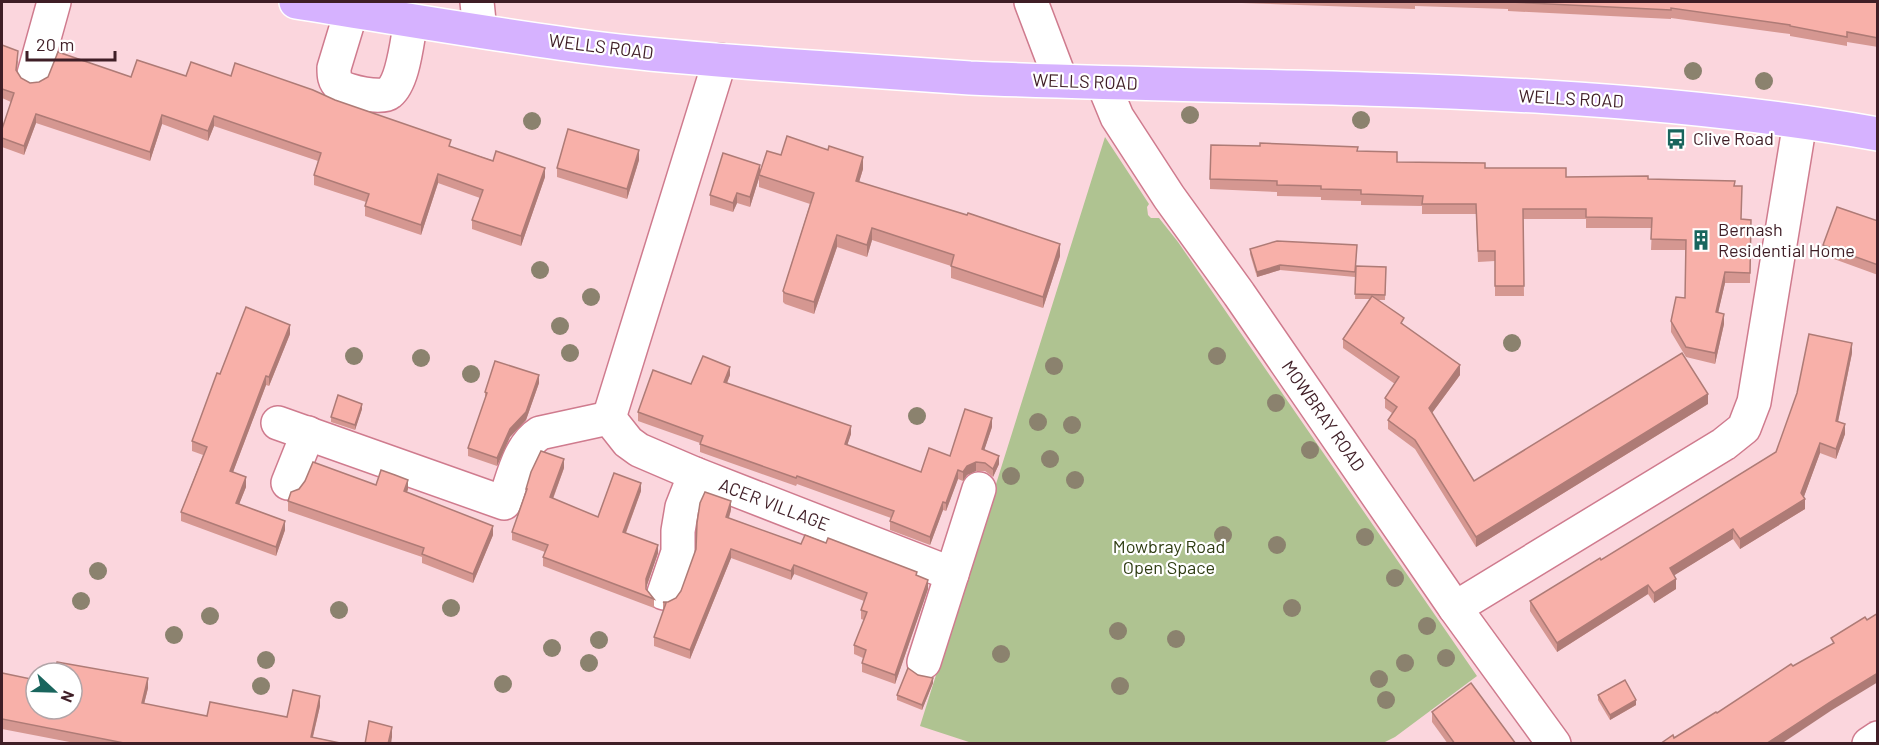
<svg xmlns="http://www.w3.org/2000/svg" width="1879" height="745" viewBox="0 0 1879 745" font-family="Barlow,sans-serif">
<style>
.green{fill:#afc391}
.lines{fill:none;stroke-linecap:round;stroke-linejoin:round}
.minor-casing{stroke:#cf7b8e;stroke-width:36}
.highway-casing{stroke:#fff;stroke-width:36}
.minor{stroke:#fff;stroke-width:33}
.highway{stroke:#d6b2ff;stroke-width:33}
.tree{fill:#8b826e}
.wall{fill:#d59791}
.shaded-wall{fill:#ae7b76}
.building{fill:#f8b0a9;stroke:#ae7b76;stroke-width:1.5}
.labels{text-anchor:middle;stroke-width:4.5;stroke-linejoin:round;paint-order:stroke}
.street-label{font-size:18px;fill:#3f1e26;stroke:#fff}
.poi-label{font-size:18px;fill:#3f1e26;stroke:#fff;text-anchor:start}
.park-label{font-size:18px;fill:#2f3d13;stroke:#fff}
</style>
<rect width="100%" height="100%" fill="#fbd6dd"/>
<path class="green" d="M 1105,137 L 1149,204 L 1147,207 L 1148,215 L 1151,218 L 1159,218 L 1178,242 L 1477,676 L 1395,737 L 1383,743 L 975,744 L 920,726 Z"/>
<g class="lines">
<g class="minor-casing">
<g id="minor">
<path d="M 477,2 L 480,31"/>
<path d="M 1031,2 L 1061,81"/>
<path d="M 351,12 L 334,68 C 334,75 334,81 340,86 C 347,92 382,99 389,93 C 404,81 407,39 411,21"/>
<path d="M 34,74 L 54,2"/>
<path d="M 1103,83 L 1117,117 L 1169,197 L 1239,294 L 1455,608 L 1554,744"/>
<path d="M 609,418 L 720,60"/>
<path d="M 278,423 L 504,503 C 513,479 518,447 540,433 L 609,418 L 628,442 L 639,450 L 695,474 L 952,574"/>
<path d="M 288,483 L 308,433"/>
<path d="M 664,593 L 678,552 L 678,531 L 682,507 L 695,474"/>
<path d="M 1455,608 L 1724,444 L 1744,428 L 1754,402 L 1800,122"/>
<path d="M 924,662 L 979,489"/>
<path d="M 1869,744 L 1878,738"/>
</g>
</g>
<g class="highway-casing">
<path id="highway" d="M 296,2 C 398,18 500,36 603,49 C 677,58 752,63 826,68 C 874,71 922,75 970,78 C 1272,91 1578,81 1878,134"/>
</g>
<use href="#minor" class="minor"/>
<use href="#highway" class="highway"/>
</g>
<g class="tree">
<circle cx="1693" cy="71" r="9"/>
<circle cx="1764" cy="81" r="9"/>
<circle cx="1190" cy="115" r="9"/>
<circle cx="1361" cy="120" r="9"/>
<circle cx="532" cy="121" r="9"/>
<circle cx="540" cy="270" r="9"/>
<circle cx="591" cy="297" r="9"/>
<circle cx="560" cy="326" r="9"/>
<circle cx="1512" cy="343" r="9"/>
<circle cx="570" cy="353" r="9"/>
<circle cx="354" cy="356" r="9"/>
<circle cx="1217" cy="356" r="9"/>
<circle cx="421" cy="358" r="9"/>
<circle cx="1054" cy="366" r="9"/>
<circle cx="471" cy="374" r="9"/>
<circle cx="1276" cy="403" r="9"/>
<circle cx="917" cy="416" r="9"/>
<circle cx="1038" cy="422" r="9"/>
<circle cx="1072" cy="425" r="9"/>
<circle cx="1310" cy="450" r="9"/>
<circle cx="1050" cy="459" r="9"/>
<circle cx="1011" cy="476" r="9"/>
<circle cx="1075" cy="480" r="9"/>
<circle cx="1223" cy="535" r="9"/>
<circle cx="1365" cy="537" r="9"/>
<circle cx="1277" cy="545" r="9"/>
<circle cx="98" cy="571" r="9"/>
<circle cx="1395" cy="578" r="9"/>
<circle cx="81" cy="601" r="9"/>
<circle cx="451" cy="608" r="9"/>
<circle cx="1292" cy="608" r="9"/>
<circle cx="339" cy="610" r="9"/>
<circle cx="210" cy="616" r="9"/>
<circle cx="1427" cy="626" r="9"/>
<circle cx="1118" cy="631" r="9"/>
<circle cx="174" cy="635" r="9"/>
<circle cx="1176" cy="639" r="9"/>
<circle cx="599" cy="640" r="9"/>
<circle cx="552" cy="648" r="9"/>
<circle cx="1001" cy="654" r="9"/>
<circle cx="1446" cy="658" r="9"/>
<circle cx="266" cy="660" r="9"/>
<circle cx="589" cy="663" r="9"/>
<circle cx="1405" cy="663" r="9"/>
<circle cx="1379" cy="679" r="9"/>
<circle cx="503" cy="684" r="9"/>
<circle cx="261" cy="686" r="9"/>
<circle cx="1120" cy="686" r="9"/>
<circle cx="1386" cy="700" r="9"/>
</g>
<g class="wall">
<path d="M 1212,2 L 1878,2 L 1878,47 L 1847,42 L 1847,46 L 1790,36 L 1790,34 L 1671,18 L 1671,19 L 1508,11 L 1508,9 L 1415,6 L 1415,9 Z"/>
<path d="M 2,45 L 18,61 L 17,71 L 21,78 L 30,83 L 131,77 L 231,76 L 335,100 L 451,147 L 545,177 L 521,246 L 472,229 L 472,220 L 480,198 L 438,183 L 421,235 L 365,216 L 365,206 L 366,202 L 314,185 L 314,175 L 318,161 L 214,126 L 208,141 L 162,124 L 150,161 L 36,123 L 24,155 L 2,147 L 2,129 L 11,102 L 2,98 Z"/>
<path d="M 1357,151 L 1397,162 L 1485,168 L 1566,177 L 1648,179 L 1735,186 L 1741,220 L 1751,220 L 1750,283 L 1725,283 L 1718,312 L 1724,324 L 1715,364 L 1686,357 L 1671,332 L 1671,321 L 1685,298 L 1686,250 L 1651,250 L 1652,228 L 1586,228 L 1586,219 L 1523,219 L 1524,296 L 1495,296 L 1495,261 L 1478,262 L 1476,214 L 1422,214 L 1422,206 L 1361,205 L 1361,201 L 1321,200 L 1321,197 L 1277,196 L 1277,192 L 1210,189 L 1210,179 Z"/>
<path d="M 781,155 L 863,169 L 859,182 L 1060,256 L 1043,308 L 951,278 L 951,266 L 872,240 L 867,257 L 837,247 L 814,314 L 785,304 L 783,302 L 783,291 L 810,204 L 759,187 L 759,178 L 750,207 L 737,203 L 733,212 L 710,205 L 710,195 L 760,172 Z"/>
<path d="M 639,160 L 627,199 L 557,177 L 557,168 Z"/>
<path d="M 1878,221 L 1878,275 L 1823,255 L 1823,245 Z"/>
<path d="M 1357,245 L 1355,277 L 1280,270 L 1257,277 L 1250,254 L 1250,249 Z"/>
<path d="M 1356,266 L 1386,267 L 1385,300 L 1377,300 L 1404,325 L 1460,375 L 1432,413 L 1474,481 L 1708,404 L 1476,547 L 1415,449 L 1388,429 L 1388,420 L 1392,413 L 1385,408 L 1385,398 L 1395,384 L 1343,348 L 1343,339 L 1370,299 L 1355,299 Z"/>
<path d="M 290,334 L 269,386 L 266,385 L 233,472 L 246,487 L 239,504 L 285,530 L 276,556 L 181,521 L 181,512 L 203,455 L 192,451 L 192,441 L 220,374 Z"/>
<path d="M 1852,353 L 1838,422 L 1845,434 L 1836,459 L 1820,453 L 1804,496 L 1805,509 L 1740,549 L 1733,539 L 1674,575 L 1676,589 L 1654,603 L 1648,594 L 1557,652 L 1530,611 L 1530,601 L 1601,560 L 1776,452 Z"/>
<path d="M 730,375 L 727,383 L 851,434 L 847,445 L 921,472 L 950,456 L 992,427 L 984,450 L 999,464 L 993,477 L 985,471 L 976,471 L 967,475 L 963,481 L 958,479 L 946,511 L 943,510 L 930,545 L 890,530 L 890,521 L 891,518 L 797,484 L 796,486 L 700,452 L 700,443 L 638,421 L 638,412 L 691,384 Z"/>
<path d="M 539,383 L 526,420 L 510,437 L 497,466 L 468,456 L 468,448 L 485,399 L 485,392 Z"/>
<path d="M 362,409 L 355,430 L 331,422 L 331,417 Z"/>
<path d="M 564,468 L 553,499 L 598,517 L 641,491 L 626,533 L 658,553 L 646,588 L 646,589 L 654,599 L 654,608 L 543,566 L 543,557 L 545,552 L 512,540 L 512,532 L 526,493 L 526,489 Z"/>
<path d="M 376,485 L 408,489 L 407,492 L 493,535 L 473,583 L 422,563 L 422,557 L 288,511 L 288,501 Z"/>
<path d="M 731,510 L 729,518 L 801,544 L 917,576 L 928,589 L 895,684 L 862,672 L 862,663 L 863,658 L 854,654 L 854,645 L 864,620 L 861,619 L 861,610 L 864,601 L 794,574 L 791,580 L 731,558 L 690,659 L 654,646 L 654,637 L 664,611 L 663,611 L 663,602 L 668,602 L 676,598 Z"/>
<path d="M 2,673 L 36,709 L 148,688 L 144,704 L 207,716 L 287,717 L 320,706 L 313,737 L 345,744 L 80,744 L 2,729 Z"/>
<path d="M 918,675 L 933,683 L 922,710 L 897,700 L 897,695 Z"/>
<path d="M 1598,695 L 1636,705 L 1610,720 L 1598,700 Z"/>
<path d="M 1432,712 L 1516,744 L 1448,744 L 1432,722 Z"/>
</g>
<g class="shaded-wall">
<path d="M 36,114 L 36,123 L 24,155 L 24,146 Z"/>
<path d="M 162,115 L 162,124 L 150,161 L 150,152 Z"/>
<path d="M 214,116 L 214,126 L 208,141 L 208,131 Z"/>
<path d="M 639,150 L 639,160 L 627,199 L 627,189 Z"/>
<path d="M 863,157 L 863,169 L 856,192 L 856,181 Z"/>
<path d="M 760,165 L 760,174 L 759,175 L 759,178 L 750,207 L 750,197 Z"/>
<path d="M 545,168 L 545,177 L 521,246 L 521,236 Z"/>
<path d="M 438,174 L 438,183 L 421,235 L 421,225 Z"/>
<path d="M 737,193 L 737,203 L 733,212 L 733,203 Z"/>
<path d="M 872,228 L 872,240 L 867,257 L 867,245 Z"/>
<path d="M 837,235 L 837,247 L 814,314 L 814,302 Z"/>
<path d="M 1060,244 L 1060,256 L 1043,308 L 1043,297 Z"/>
<path d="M 1280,265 L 1280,270 L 1257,277 L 1257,272 Z"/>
<path d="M 1725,272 L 1725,283 L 1716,322 L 1716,312 Z"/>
<path d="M 1724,314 L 1724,324 L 1715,364 L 1715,353 Z"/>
<path d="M 290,325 L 290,334 L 269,386 L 269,377 Z"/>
<path d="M 1852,343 L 1852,353 L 1836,431 L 1836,421 Z"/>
<path d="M 1460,365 L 1460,375 L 1429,417 L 1429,408 Z"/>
<path d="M 730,367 L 730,375 L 724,390 L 724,382 Z"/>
<path d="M 539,375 L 539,383 L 526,420 L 510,437 L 497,466 L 497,458 L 510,429 Z"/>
<path d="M 266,376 L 266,385 L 230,480 L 230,471 Z"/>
<path d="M 1708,394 L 1708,404 L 1476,547 L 1476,537 Z"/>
<path d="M 362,404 L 362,409 L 355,430 L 355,425 Z"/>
<path d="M 992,418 L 992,427 L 982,457 L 982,449 Z"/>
<path d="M 1845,424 L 1845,434 L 1836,459 L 1836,449 Z"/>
<path d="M 851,426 L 851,434 L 845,452 L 845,444 Z"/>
<path d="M 1820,443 L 1820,453 L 1802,502 L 1805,499 L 1805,509 L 1740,549 L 1740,539 L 1801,493 Z"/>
<path d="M 999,456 L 999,464 L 993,477 L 993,469 Z"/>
<path d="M 564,459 L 564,468 L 550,506 L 550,497 Z"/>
<path d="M 976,462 L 976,471 L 967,475 L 963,481 L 963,472 L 967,466 Z"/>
<path d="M 958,470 L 958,479 L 946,511 L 946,503 Z"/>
<path d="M 246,477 L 246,487 L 236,512 L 236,503 Z"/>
<path d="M 408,480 L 408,489 L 404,500 L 404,491 Z"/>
<path d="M 641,483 L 641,491 L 623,540 L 623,532 Z"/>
<path d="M 731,501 L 731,510 L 726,526 L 726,517 Z"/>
<path d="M 943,502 L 943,510 L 930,545 L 930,537 Z"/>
<path d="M 285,521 L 285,530 L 276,556 L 276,547 Z"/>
<path d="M 493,526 L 493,535 L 473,583 L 473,574 Z"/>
<path d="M 1733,529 L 1733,539 L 1670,578 L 1670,568 Z"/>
<path d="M 658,545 L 658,553 L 646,588 L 646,597 L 646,579 Z"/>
<path d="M 731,549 L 731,558 L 690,659 L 690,650 Z"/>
<path d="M 794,565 L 794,574 L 791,580 L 791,571 Z"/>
<path d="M 1676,579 L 1676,589 L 1654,603 L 1654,593 Z"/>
<path d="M 928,580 L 928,589 L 895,684 L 895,675 Z"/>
<path d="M 1648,585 L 1648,594 L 1557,652 L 1557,643 Z"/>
<path d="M 1878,673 L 1878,682 L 1832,710 L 1781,744 L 1766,744 L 1832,701 Z"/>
<path d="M 148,678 L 148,688 L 142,712 L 142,703 Z"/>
<path d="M 933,678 L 933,683 L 922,710 L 922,705 Z"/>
<path d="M 320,696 L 320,706 L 311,744 L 311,737 Z"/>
<path d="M 1636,700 L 1636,705 L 1610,720 L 1610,715 Z"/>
<path d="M 392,727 L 392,737 L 391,744 L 388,744 Z"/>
</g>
<g class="building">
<path d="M 1510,2 L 1878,2 L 1878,38 L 1847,32 L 1847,37 L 1790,26 L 1790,25 L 1671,8 L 1671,10 Z"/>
<path d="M 2,45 L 18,51 L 16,70 L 21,78 L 30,83 L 39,82 L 48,77 L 58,52 L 131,77 L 137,60 L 186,76 L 191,62 L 231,76 L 235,63 L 313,90 L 335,100 L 451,140 L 449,146 L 493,161 L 496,151 L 545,168 L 521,236 L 472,220 L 483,190 L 438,174 L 421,225 L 365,206 L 369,194 L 314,175 L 321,153 L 214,116 L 208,131 L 162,115 L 150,152 L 36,114 L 24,146 L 2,138 L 2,129 L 14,93 L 2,89 Z"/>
<path d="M 568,129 L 639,150 L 627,189 L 557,168 Z"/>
<path d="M 787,136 L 828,150 L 829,146 L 863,157 L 856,181 L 967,215 L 968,213 L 1060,244 L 1043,297 L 951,266 L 954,255 L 872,228 L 867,245 L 837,235 L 814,302 L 785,293 L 783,291 L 814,193 L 759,175 L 767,151 L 781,155 Z"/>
<path d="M 1260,143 L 1358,147 L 1357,151 L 1397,152 L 1397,162 L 1485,163 L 1485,168 L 1566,168 L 1566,177 L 1648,176 L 1648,179 L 1735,181 L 1734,186 L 1742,186 L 1741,219 L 1751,220 L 1750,273 L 1725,272 L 1716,312 L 1724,314 L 1715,353 L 1686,347 L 1671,321 L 1676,297 L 1685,298 L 1686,240 L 1651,239 L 1652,218 L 1586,217 L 1586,209 L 1523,209 L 1524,286 L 1495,286 L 1495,251 L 1478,251 L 1476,204 L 1422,204 L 1423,196 L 1361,194 L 1361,190 L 1321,189 L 1321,186 L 1277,185 L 1277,181 L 1210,179 L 1211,145 L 1260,146 Z"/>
<path d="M 723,153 L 760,165 L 750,197 L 737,193 L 733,203 L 710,195 Z"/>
<path d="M 1837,207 L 1878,221 L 1878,265 L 1823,245 Z"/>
<path d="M 1277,241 L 1357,245 L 1355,272 L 1280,265 L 1257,272 L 1250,249 Z"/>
<path d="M 1356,266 L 1386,267 L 1385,295 L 1355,294 Z"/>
<path d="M 1372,296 L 1404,318 L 1401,323 L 1460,365 L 1429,408 L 1474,481 L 1682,353 L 1708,394 L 1476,537 L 1415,440 L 1388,420 L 1397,407 L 1385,398 L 1399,377 L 1343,339 Z"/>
<path d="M 246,307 L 290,325 L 269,377 L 266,376 L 230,471 L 246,477 L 236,503 L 285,521 L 276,547 L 181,512 L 207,447 L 192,441 L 217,373 L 220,374 Z"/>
<path d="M 1809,334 L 1852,343 L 1836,421 L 1845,424 L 1836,449 L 1820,443 L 1801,493 L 1805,499 L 1740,539 L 1733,529 L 1670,568 L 1676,579 L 1654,593 L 1648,585 L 1557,643 L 1530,601 L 1600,558 L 1601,560 L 1776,452 L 1797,393 Z"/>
<path d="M 703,356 L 730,367 L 724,382 L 851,426 L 845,444 L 921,472 L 929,448 L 950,456 L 965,409 L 992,418 L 982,449 L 999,456 L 993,469 L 985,463 L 976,462 L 967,466 L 963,472 L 958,470 L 946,503 L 943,502 L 930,537 L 890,521 L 894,511 L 797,476 L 796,478 L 700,444 L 703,436 L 638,412 L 653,370 L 691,384 Z"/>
<path d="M 495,361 L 539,375 L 526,412 L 510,429 L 497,458 L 468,448 L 487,393 L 485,392 Z"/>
<path d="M 338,395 L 362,404 L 355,425 L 331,417 Z"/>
<path d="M 541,451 L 564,459 L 550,497 L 598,517 L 614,473 L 641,483 L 623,532 L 658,545 L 646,579 L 646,589 L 654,599 L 543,557 L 548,545 L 512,532 L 527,489 L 526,489 L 531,472 Z"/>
<path d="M 313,462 L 376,485 L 381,470 L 395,475 L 408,480 L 404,491 L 493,526 L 473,574 L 422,554 L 424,548 L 288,501 L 291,492 L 299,489 L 305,481 Z"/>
<path d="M 705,492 L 731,501 L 726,517 L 801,544 L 805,535 L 826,543 L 828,538 L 917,572 L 916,575 L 928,580 L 895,675 L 862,663 L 866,650 L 854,645 L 867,612 L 861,610 L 867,593 L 794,565 L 791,571 L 731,549 L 690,650 L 654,637 L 666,603 L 663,602 L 668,602 L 676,598 L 681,591 L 696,549 L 697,523 L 700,503 Z"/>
<path d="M 1878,613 L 1878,673 L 1832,701 L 1766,744 L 1660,744 L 1673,735 L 1674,738 L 1716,712 L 1717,713 L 1791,664 L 1793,666 L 1834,643 L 1831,638 L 1865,617 L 1867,620 Z"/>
<path d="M 57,662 L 148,678 L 142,703 L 207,716 L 210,702 L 287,717 L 293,690 L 320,696 L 311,737 L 345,744 L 129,744 L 2,719 L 2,673 L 36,680 L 36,709 L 72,709 L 72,673 L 54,673 Z"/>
<path d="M 908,668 L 918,675 L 933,678 L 922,705 L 897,695 Z"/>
<path d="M 1625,680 L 1636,700 L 1610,715 L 1598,695 Z"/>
<path d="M 1471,683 L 1516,744 L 1455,744 L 1432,712 Z"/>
<path d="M 369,721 L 392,727 L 388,744 L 365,744 Z"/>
</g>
<defs>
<g id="bus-bare" transform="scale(1.62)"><path d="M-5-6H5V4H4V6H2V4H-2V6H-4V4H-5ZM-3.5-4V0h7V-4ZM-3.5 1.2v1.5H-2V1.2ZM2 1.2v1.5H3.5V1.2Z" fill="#19655d" stroke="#fff" stroke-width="2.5" paint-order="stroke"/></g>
<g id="building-bare" transform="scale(1.62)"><path d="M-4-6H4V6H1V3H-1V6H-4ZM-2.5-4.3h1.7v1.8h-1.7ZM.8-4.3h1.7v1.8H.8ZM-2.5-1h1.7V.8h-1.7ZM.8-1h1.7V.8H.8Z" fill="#19655d" stroke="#fff" stroke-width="2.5" paint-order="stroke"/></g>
</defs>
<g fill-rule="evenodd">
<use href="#bus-bare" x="1676" y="139"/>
<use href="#building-bare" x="1701" y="240"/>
</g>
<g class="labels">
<g class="street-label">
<text transform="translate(601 47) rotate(7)" y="6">WELLS ROAD</text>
<text transform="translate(1085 82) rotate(2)" y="6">WELLS ROAD</text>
<text transform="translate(1571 99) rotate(3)" y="6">WELLS ROAD</text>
<text transform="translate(1323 416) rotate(55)" y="6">MOWBRAY ROAD</text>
<text transform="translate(774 505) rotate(21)" y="6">ACER VILLAGE</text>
</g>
<g class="poi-label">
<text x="1693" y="145">Clive Road</text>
<text x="1718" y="236">Bernash<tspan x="1718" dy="21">Residential Home</tspan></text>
</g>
<g class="park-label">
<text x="1169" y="553">Mowbray Road<tspan x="1169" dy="21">Open Space</tspan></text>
</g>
</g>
<rect width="1879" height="745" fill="none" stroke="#3f1e26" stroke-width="6"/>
<g transform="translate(54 691) rotate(112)"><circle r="28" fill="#ffffff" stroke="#b2a5a8" stroke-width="1.5"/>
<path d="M0-4.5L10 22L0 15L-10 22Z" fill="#19655d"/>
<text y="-9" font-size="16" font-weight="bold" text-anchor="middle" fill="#3f1e26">N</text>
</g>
<path d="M27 51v9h88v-9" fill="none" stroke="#3f1e26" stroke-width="3"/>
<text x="36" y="51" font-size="18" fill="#3f1e26" stroke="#ffffff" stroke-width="4.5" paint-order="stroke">20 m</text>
</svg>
